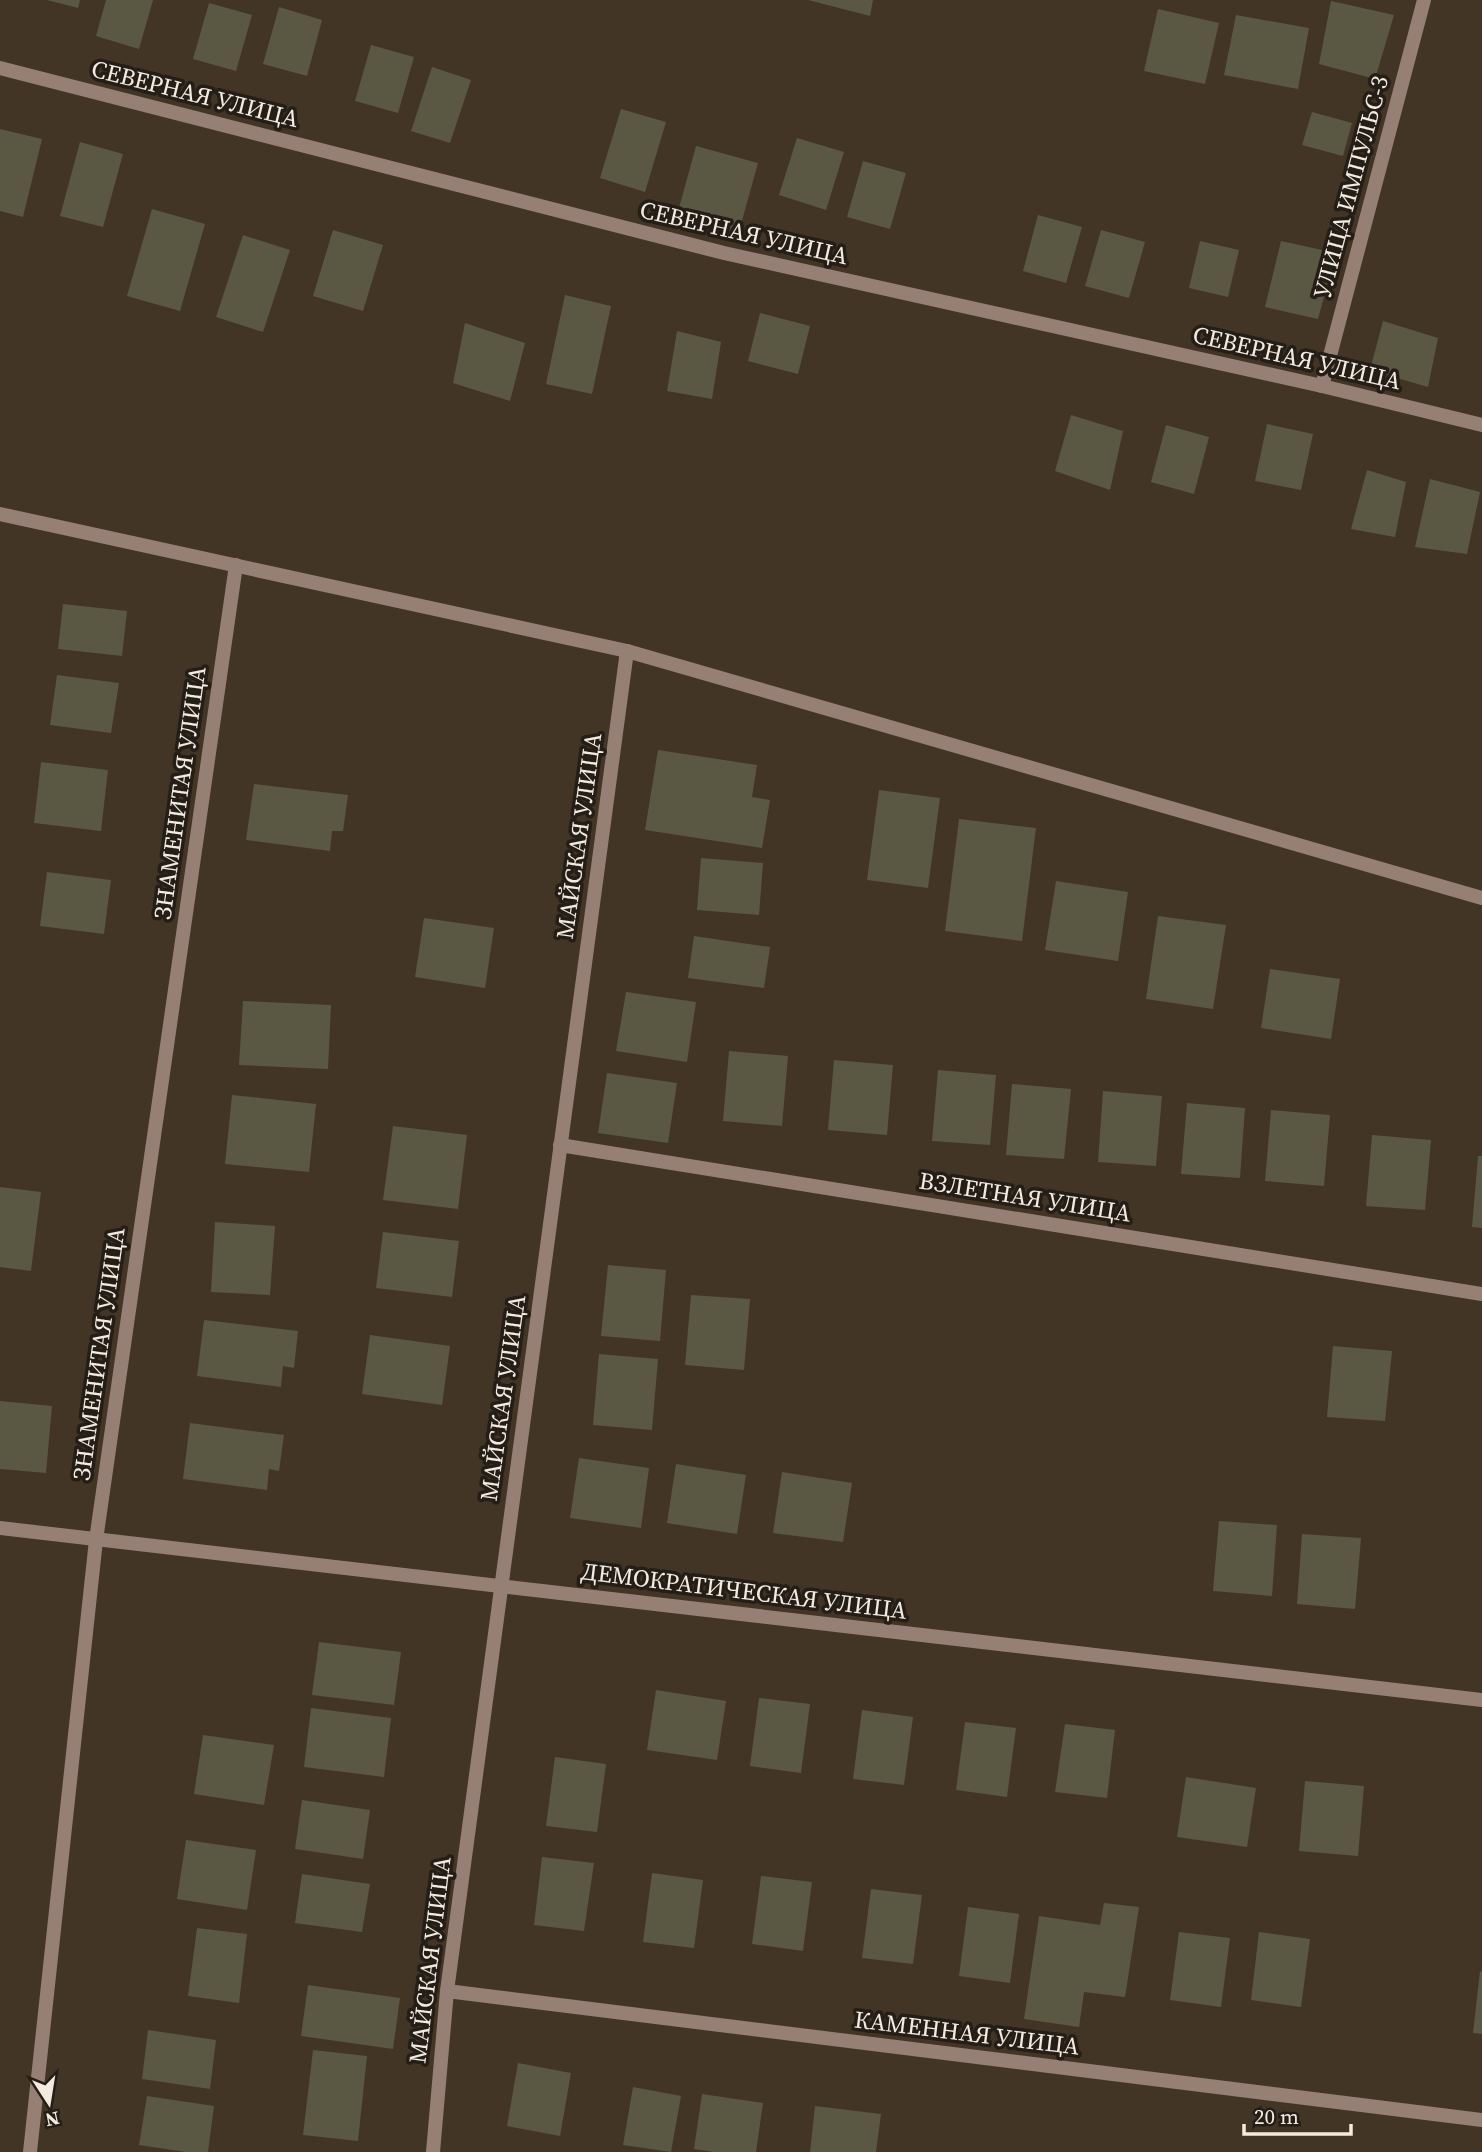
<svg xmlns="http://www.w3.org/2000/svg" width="1482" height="2152" viewBox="0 0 1482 2152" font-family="'Source Serif 4',serif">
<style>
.building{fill:#5a5843}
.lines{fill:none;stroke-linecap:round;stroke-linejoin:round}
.street{stroke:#968076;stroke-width:14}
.labels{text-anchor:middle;stroke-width:7;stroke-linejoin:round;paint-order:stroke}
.street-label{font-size:24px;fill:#f3eae0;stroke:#241e17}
</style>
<rect width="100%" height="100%" fill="#423525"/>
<g class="building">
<path d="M 47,0 L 80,0 L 78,8 Z"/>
<path d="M 106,0 L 153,0 L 139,49 L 96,36 Z"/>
<path d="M 808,0 L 873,0 L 870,16 Z"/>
<path d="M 1331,1 L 1394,15 L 1375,79 L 1319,64 Z"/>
<path d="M 209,3 L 252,15 L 236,71 L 193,59 Z"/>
<path d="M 279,7 L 322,20 L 307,76 L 263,64 Z"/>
<path d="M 1158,9 L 1219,23 L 1205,84 L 1144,71 Z"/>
<path d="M 1236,15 L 1309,28 L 1298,89 L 1224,75 Z"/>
<path d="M 371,45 L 414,57 L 398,113 L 355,101 Z"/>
<path d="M 432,67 L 471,80 L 450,143 L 411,131 Z"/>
<path d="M 621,109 L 666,122 L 645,192 L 600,178 Z"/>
<path d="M 1312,112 L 1352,123 L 1343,156 L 1302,145 Z"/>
<path d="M 0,129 L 42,139 L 23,217 L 0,211 Z"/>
<path d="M 797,138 L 844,152 L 826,210 L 779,195 Z"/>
<path d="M 80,142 L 123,154 L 103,227 L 60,216 Z"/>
<path d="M 696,146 L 758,163 L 738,235 L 676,219 Z"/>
<path d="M 863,161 L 906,173 L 890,229 L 847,217 Z"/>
<path d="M 152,209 L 205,224 L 180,311 L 127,296 Z"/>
<path d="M 1038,215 L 1082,227 L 1066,283 L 1023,271 Z"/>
<path d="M 333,230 L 383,245 L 363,311 L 313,296 Z"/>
<path d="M 1101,230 L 1145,242 L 1129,298 L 1085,286 Z"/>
<path d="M 243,235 L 290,250 L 263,332 L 216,317 Z"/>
<path d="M 1200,241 L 1239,250 L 1228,297 L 1189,288 Z"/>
<path d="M 1281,241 L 1336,253 L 1318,319 L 1265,307 Z"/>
<path d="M 565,295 L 611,306 L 592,394 L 546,384 Z"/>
<path d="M 760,313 L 810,326 L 798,374 L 748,361 Z"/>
<path d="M 1383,321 L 1438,338 L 1428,387 L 1370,370 Z"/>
<path d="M 465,323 L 525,343 L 510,401 L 453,383 Z"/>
<path d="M 677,331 L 721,342 L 712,399 L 667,391 Z"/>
<path d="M 1071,415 L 1123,431 L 1110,490 L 1055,471 Z"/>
<path d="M 1267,424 L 1313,434 L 1301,490 L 1255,481 Z"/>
<path d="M 1166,425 L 1209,437 L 1194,494 L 1151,482 Z"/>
<path d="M 1367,470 L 1406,482 L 1395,537 L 1351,529 Z"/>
<path d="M 1430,479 L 1480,492 L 1467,554 L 1415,547 Z"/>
<path d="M 63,604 L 127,611 L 122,656 L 58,649 Z"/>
<path d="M 57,675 L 119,683 L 111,733 L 50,725 Z"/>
<path d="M 658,750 L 757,765 L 752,797 L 770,800 L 762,848 L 645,830 Z"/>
<path d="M 41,762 L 108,770 L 101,831 L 34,823 Z"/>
<path d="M 254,784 L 348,795 L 343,831 L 332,831 L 330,851 L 246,840 Z"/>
<path d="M 879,790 L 940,798 L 928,888 L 867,880 Z"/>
<path d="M 959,819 L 1036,828 L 1022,941 L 945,931 Z"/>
<path d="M 701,858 L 763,863 L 759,915 L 697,910 Z"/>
<path d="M 47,872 L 111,880 L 104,934 L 40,926 Z"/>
<path d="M 1056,881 L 1128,892 L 1118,961 L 1045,950 Z"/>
<path d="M 1158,916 L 1226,925 L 1213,1009 L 1146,999 Z"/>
<path d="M 424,918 L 494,928 L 485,988 L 415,977 Z"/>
<path d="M 694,936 L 770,947 L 764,988 L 688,978 Z"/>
<path d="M 1270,969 L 1340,979 L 1331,1039 L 1261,1028 Z"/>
<path d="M 626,992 L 696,1002 L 687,1062 L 616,1051 Z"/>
<path d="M 243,1001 L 331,1005 L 328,1069 L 239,1065 Z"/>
<path d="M 729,1051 L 788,1056 L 782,1126 L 723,1121 Z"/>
<path d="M 834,1060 L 893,1065 L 887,1135 L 828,1130 Z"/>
<path d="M 938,1070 L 996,1075 L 990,1145 L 932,1141 Z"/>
<path d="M 607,1073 L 677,1083 L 668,1143 L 598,1133 Z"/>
<path d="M 1012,1084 L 1071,1089 L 1064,1159 L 1006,1155 Z"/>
<path d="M 1103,1091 L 1162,1096 L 1156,1166 L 1098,1162 Z"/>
<path d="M 232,1095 L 316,1104 L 309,1172 L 225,1164 Z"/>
<path d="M 1187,1103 L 1245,1108 L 1240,1178 L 1181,1174 Z"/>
<path d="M 1271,1110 L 1330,1115 L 1324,1186 L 1265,1181 Z"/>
<path d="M 393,1126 L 467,1135 L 458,1209 L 383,1200 Z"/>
<path d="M 1372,1135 L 1431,1140 L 1425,1210 L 1366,1206 Z"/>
<path d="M 1478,1156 L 1482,1156 L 1482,1228 L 1472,1227 Z"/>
<path d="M 0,1187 L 41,1192 L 31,1271 L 0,1267 Z"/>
<path d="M 215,1222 L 275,1226 L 270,1295 L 211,1292 Z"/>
<path d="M 383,1232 L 459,1241 L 452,1297 L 376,1288 Z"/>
<path d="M 608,1265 L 666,1270 L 660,1341 L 601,1336 Z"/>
<path d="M 691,1295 L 750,1299 L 744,1370 L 685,1365 Z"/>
<path d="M 204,1320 L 298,1331 L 294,1368 L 283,1366 L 281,1387 L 197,1376 Z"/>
<path d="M 370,1335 L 450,1346 L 442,1405 L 362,1394 Z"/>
<path d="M 1333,1346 L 1392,1351 L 1385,1421 L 1327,1417 Z"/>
<path d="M 599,1354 L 658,1359 L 652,1430 L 593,1425 Z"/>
<path d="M 0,1401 L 52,1406 L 46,1473 L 0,1469 Z"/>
<path d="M 190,1423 L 284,1435 L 279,1471 L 269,1469 L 267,1490 L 183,1479 Z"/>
<path d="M 579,1458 L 649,1468 L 641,1528 L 570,1518 Z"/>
<path d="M 676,1464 L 746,1475 L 737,1534 L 667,1523 Z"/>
<path d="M 782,1472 L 852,1483 L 843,1542 L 773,1533 Z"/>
<path d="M 1219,1521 L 1277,1525 L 1272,1596 L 1213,1591 Z"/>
<path d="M 1302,1534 L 1361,1538 L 1355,1609 L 1297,1604 Z"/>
<path d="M 319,1642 L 401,1652 L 394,1705 L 312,1695 Z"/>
<path d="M 656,1690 L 726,1701 L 717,1760 L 647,1750 Z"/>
<path d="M 759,1698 L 810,1704 L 801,1773 L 750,1766 Z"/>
<path d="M 311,1708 L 391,1718 L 384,1777 L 304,1767 Z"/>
<path d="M 862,1710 L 913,1717 L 904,1785 L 853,1779 Z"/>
<path d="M 965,1722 L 1016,1728 L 1007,1797 L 956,1790 Z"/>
<path d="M 1065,1724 L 1115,1730 L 1107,1798 L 1055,1792 Z"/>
<path d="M 203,1735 L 274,1745 L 264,1805 L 194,1794 Z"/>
<path d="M 555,1757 L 606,1764 L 597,1832 L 546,1826 Z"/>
<path d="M 1186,1777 L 1256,1788 L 1247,1847 L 1177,1837 Z"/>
<path d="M 1305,1781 L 1364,1786 L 1358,1856 L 1299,1851 Z"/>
<path d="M 302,1800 L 370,1810 L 363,1859 L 295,1849 Z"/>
<path d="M 186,1840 L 256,1850 L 247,1910 L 177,1899 Z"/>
<path d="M 542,1857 L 594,1863 L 584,1931 L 534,1925 Z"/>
<path d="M 652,1873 L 703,1880 L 694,1948 L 643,1942 Z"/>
<path d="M 302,1874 L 370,1884 L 362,1932 L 295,1923 Z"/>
<path d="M 761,1876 L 812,1882 L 803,1951 L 752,1944 Z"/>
<path d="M 871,1889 L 922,1895 L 913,1964 L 862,1958 Z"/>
<path d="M 1104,1903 L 1139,1907 L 1125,1997 L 1084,1992 L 1079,2027 L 1024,2019 L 1039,1916 L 1100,1925 Z"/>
<path d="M 968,1907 L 1019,1914 L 1010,1983 L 959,1976 Z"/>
<path d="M 197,1928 L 247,1934 L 239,2003 L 188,1996 Z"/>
<path d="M 1179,1932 L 1230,1938 L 1221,2007 L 1170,2000 Z"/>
<path d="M 1259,1932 L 1310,1939 L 1301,2007 L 1251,2000 Z"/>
<path d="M 1480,1971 L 1482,1972 L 1482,2034 L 1473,2033 Z"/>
<path d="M 308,1985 L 400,1998 L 393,2049 L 301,2036 Z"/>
<path d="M 148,2030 L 216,2040 L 210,2089 L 142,2079 Z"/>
<path d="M 313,2050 L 367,2056 L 358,2141 L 303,2135 Z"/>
<path d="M 518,2063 L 571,2073 L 560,2136 L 507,2126 Z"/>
<path d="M 633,2087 L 681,2096 L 671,2152 L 623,2145 Z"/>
<path d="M 702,2094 L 763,2103 L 756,2152 L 714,2152 L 694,2149 Z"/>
<path d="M 147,2096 L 214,2106 L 208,2152 L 186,2152 L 139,2145 Z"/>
<path d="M 815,2106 L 881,2114 L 876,2152 L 810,2152 Z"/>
</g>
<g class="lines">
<g class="street">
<path d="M 0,68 L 724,253 L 1322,386 L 1482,425"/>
<path d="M 1322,386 L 1424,0"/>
<path d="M 0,514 L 627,651 L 1482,898"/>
<path d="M 560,1145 L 1482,1294"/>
<path d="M 0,1528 L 1482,1700"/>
<path d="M 447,1991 L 1482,2120"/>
<path d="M 30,2152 L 96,1540 L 236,565"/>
<path d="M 433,2152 L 447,1991 L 627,651"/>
</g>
</g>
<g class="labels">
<g class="street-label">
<text transform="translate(195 94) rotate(14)" y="8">СЕВЕРНАЯ УЛИЦА</text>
<text transform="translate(1351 187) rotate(-75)" y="8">УЛИЦА ИМПУЛЬС-3</text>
<text transform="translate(744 233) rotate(13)" y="8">СЕВЕРНАЯ УЛИЦА</text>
<text transform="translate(1297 358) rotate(13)" y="8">СЕВЕРНАЯ УЛИЦА</text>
<text transform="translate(180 793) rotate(-82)" y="8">ЗНАМЕНИТАЯ УЛИЦА</text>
<text transform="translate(579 836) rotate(-82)" y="8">МАЙСКАЯ УЛИЦА</text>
<text transform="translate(1025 1197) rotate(9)" y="8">ВЗЛЕТНАЯ УЛИЦА</text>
<text transform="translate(99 1354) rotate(-82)" y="8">ЗНАМЕНИТАЯ УЛИЦА</text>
<text transform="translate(503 1398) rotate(-82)" y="8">МАЙСКАЯ УЛИЦА</text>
<text transform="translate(744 1591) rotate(7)" y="8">ДЕМОКРАТИЧЕСКАЯ УЛИЦА</text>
<text transform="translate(430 1960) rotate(-83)" y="8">МАЙСКАЯ УЛИЦА</text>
<text transform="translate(967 2033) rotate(7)" y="8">КАМЕННАЯ УЛИЦА</text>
</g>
</g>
<g transform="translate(49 2103) rotate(168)" stroke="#241e17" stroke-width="5" paint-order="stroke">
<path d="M0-5L12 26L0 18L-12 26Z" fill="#f3eae0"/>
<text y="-10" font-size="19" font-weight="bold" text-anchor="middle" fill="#f3eae0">N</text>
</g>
<path d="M1244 2124v10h107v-10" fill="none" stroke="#f3eae0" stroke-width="3.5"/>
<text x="1254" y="2124" font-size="21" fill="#f3eae0" stroke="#241e17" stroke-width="5" paint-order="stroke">20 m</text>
</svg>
